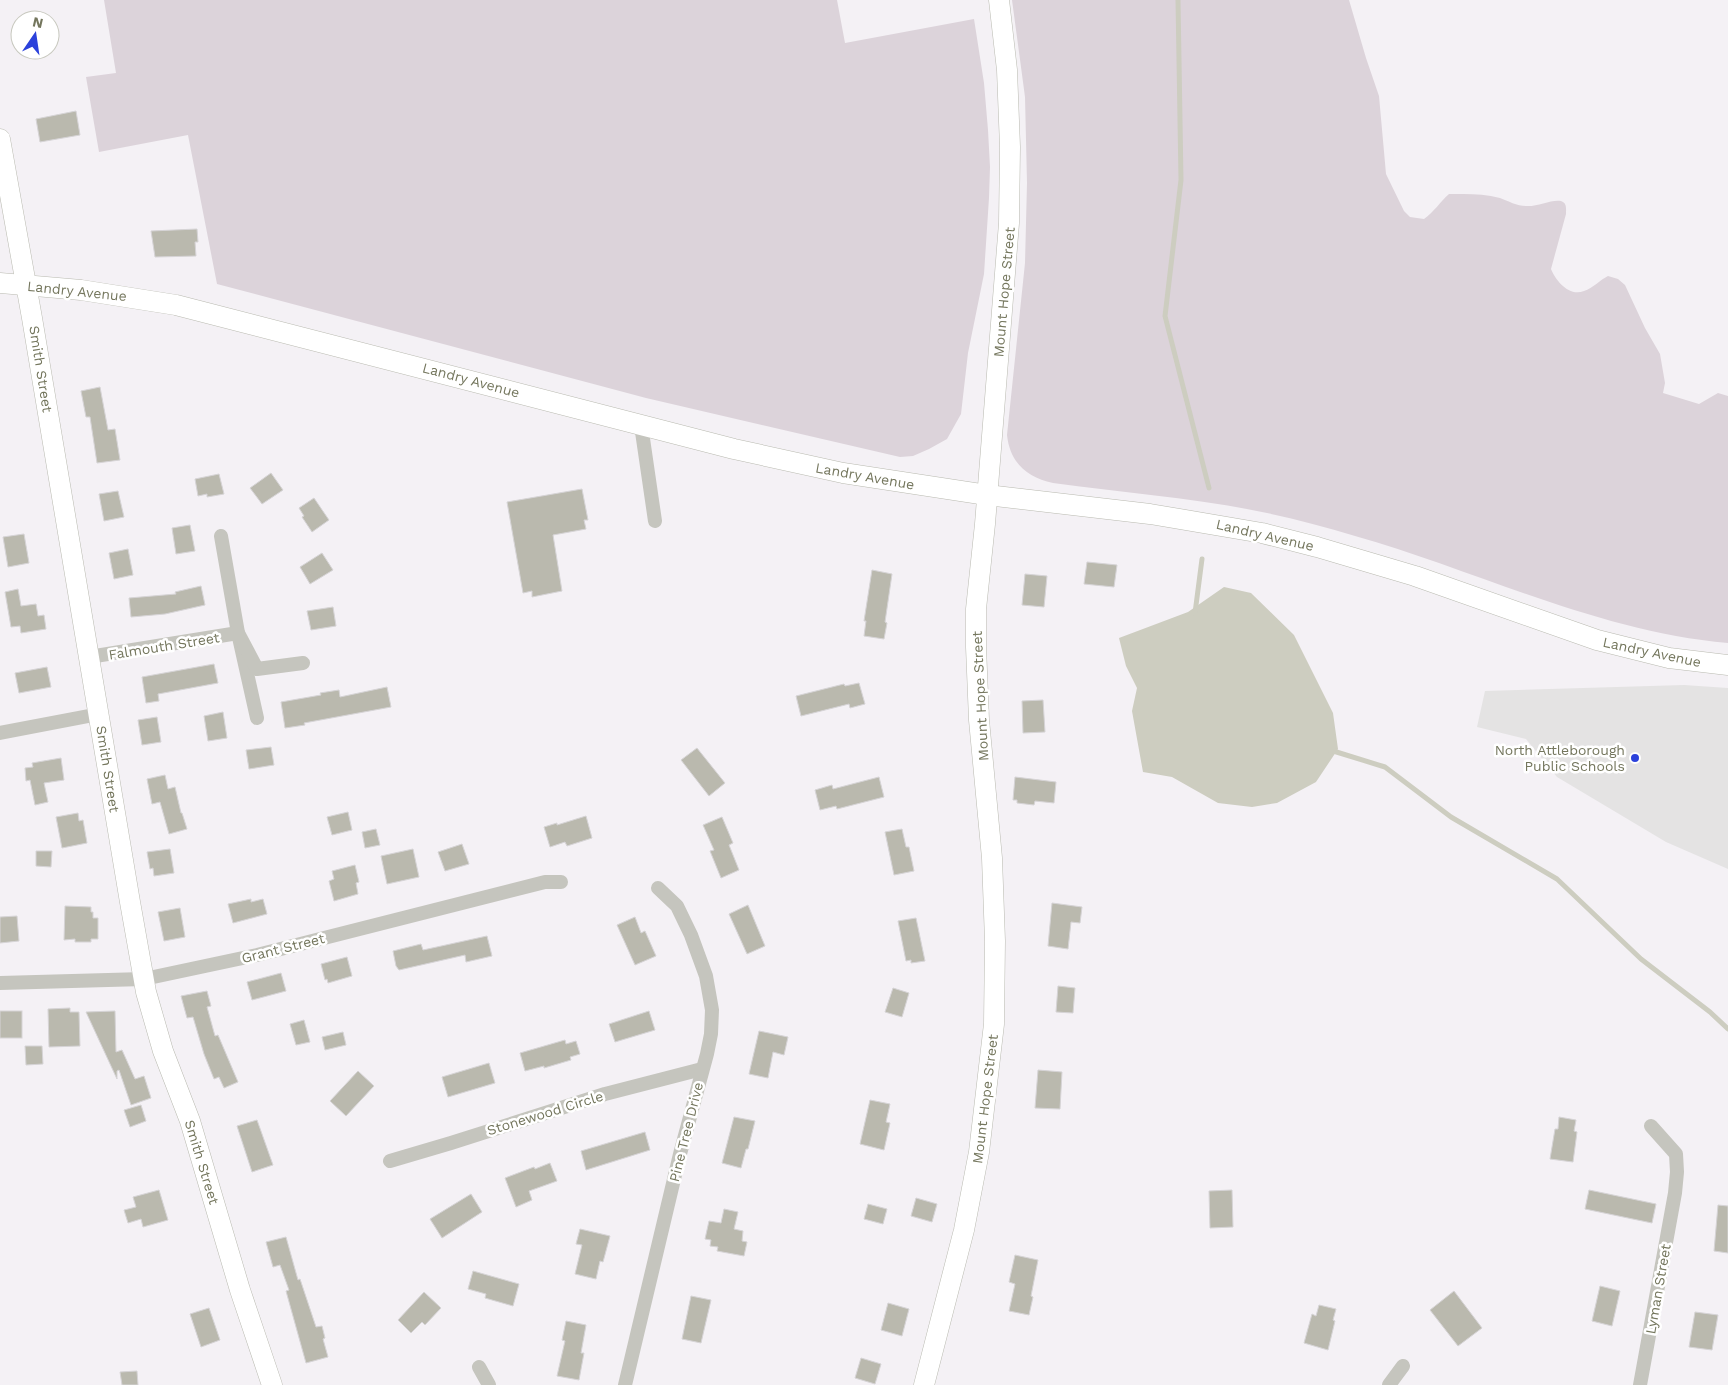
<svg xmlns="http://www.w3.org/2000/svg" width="1728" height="1385" viewBox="0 0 1728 1385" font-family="'Work Sans',sans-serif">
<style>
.built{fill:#e4e3e3}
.green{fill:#dcd3da}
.water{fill:#cdcdc0}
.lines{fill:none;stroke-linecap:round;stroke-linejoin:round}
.stream{stroke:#cdcdc0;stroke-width:5}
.building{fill:#bab9ae;stroke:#d6d4d6}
.secondary-casing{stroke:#b9bab0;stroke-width:21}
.street{stroke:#c5c5be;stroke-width:14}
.secondary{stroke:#fff;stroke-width:20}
.poi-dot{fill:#2b41db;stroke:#fff;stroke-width:2}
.labels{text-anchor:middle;stroke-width:5;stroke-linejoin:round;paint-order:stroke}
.street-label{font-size:14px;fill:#74765d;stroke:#fff}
.poi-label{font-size:14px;fill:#74765d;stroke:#fff;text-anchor:end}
</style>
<rect width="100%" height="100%" fill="#f4f1f5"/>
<path class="built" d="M 1684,685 L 1728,688 L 1728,869 L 1666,842 L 1557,777 L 1526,739 L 1477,727 L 1485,691 Z"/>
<g class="green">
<path d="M 104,0 L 837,0 L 845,43 L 974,19 L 984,83 L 988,130 L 990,167 L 989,198 L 984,274 L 968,353 L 961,414 L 947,439 L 929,449 L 913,456 L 900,457 L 646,398 L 217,284 L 188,135 L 99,152 L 86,77 L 116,73 Z"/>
<path d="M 1012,0 L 1349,0 L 1366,58 L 1379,96 L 1386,174 L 1404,211 L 1410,217 L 1424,219 C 1434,212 1440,202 1449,194 C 1466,194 1483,193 1500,198 C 1508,201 1517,206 1526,206 C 1537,207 1552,199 1561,201 C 1567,203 1566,208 1566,214 L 1551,269 C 1556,281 1569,297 1584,291 C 1593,288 1600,280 1608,276 L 1618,279 L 1625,285 L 1645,328 L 1660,354 L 1665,383 L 1663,393 L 1699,404 L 1718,393 L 1728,396 L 1728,643 C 1599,632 1478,571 1355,536 C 1326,527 1296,519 1267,513 C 1197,498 1124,493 1053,483 C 1027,477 1010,463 1007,435 L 1025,263 L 1027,183 L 1025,97 Z"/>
</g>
<path class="water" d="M 1224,587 L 1251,593 L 1294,635 L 1333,713 L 1338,749 L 1316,782 L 1277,803 L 1252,807 L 1218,803 L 1172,777 L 1143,772 L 1132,711 L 1137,688 L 1126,666 L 1119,638 L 1188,612 Z"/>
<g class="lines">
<g class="stream">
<path d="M 1178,0 L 1181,180 L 1165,316 L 1209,488"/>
<path d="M 1195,613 L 1202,559"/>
<path d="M 1330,750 L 1385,767 L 1451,817 L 1557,879 L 1641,959 L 1710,1012 L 1728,1029"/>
</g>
</g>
<g class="building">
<path d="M 76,111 L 80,135 L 40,142 L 36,119 Z"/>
<path d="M 197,229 L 198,242 L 195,242 L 196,256 L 155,257 L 151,231 Z"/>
<path d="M 100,387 L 108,430 L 115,429 L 120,460 L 97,463 L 90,417 L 86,417 L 81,391 Z"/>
<path d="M 271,473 L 283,490 L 262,504 L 250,488 Z"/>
<path d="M 219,474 L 224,494 L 207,497 L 207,494 L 198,496 L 195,479 Z"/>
<path d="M 582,489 L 588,520 L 584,520 L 586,529 L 553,535 L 562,591 L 532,597 L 532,591 L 523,593 L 507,502 Z"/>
<path d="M 118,491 L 124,517 L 104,521 L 99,494 Z"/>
<path d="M 314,498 L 329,520 L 312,532 L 302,517 L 304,516 L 299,508 Z"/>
<path d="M 190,525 L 195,551 L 176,554 L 172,528 Z"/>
<path d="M 24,534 L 29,563 L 8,567 L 3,537 Z"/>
<path d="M 128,549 L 133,575 L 114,579 L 109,553 Z"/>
<path d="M 322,553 L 333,570 L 310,584 L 300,567 Z"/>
<path d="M 1087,562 L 1117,565 L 1114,587 L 1084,584 Z"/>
<path d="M 872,570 L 892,574 L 885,622 L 887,623 L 884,639 L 864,636 L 866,621 L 864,621 Z"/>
<path d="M 1025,574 L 1047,576 L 1044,607 L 1022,605 Z"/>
<path d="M 201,586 L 205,605 L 165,614 L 131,617 L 129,598 L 176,594 L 175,592 Z"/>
<path d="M 18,589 L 21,606 L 36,604 L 38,616 L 44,615 L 46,629 L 21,633 L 20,626 L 11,627 L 5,592 Z"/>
<path d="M 333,607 L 336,626 L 311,630 L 307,611 Z"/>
<path d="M 214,664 L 218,683 L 158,694 L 159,701 L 146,703 L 142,677 Z"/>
<path d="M 47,667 L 51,687 L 19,693 L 15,673 Z"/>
<path d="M 859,683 L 865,704 L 850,708 L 849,704 L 801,716 L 796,696 L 844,684 L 845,686 Z"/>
<path d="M 387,687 L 391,707 L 304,723 L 305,725 L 285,728 L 281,702 L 321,695 L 320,693 L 339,690 L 340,697 Z"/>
<path d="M 1043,700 L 1045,732 L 1023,733 L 1022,701 Z"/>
<path d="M 223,712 L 227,738 L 208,741 L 204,716 Z"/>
<path d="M 157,717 L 161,742 L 142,745 L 138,720 Z"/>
<path d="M 271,747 L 274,765 L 249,769 L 246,750 Z"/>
<path d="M 697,748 L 725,783 L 709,796 L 681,760 Z"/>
<path d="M 61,758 L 64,780 L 44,783 L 48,802 L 35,805 L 30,780 L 26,781 L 25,768 L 33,767 L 32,763 Z"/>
<path d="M 165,775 L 168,789 L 175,787 L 181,813 L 182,813 L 187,829 L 169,834 L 160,802 L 152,804 L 147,779 Z"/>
<path d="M 879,777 L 884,797 L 837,809 L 836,806 L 820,810 L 815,790 L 832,785 L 833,789 Z"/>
<path d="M 1015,777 L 1056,782 L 1054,803 L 1035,801 L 1034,805 L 1017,803 L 1017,800 L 1013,800 Z"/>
<path d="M 348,812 L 352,830 L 332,835 L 327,817 Z"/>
<path d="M 78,813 L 79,821 L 83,820 L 87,843 L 62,848 L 56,817 Z"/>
<path d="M 586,816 L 592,838 L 567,846 L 565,842 L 550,847 L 544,827 L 557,823 L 557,825 Z"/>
<path d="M 722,817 L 733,843 L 729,845 L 739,870 L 721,878 L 710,851 L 714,850 L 703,825 Z"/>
<path d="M 376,829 L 380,845 L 365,848 L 362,832 Z"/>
<path d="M 902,829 L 906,847 L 909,847 L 914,871 L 894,875 L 885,832 Z"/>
<path d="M 462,844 L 469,864 L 445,871 L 438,852 Z"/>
<path d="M 170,849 L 174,873 L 154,876 L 153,868 L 150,869 L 147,852 Z"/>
<path d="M 413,849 L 419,877 L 387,884 L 381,856 Z"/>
<path d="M 36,851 L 52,851 L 51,867 L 36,866 Z"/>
<path d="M 355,865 L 359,882 L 356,883 L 358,894 L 334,901 L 329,881 L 334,879 L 332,871 Z"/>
<path d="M 251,899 L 251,902 L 263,899 L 267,914 L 233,923 L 228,904 Z"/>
<path d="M 1052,903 L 1082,907 L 1080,923 L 1071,922 L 1068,949 L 1048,946 Z"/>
<path d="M 748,905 L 765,946 L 747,954 L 729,914 Z"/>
<path d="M 65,906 L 91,907 L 91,912 L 93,912 L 93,918 L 98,918 L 98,939 L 91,939 L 91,942 L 75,942 L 75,939 L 64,940 Z"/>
<path d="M 180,908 L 185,937 L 164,941 L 158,912 Z"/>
<path d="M 17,916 L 19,941 L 0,943 L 0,917 Z"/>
<path d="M 635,917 L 641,933 L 645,931 L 656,956 L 635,965 L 617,925 Z"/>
<path d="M 916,918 L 925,961 L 911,963 L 911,960 L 906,961 L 898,921 Z"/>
<path d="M 487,936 L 492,956 L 466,962 L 465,955 L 399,970 L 396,966 L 393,951 L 421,944 L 423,950 Z"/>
<path d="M 347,957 L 352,976 L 328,983 L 327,979 L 325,980 L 321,964 Z"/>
<path d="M 281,973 L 286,991 L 252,1000 L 247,982 Z"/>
<path d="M 1058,986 L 1075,988 L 1073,1013 L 1056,1012 Z"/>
<path d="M 893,988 L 909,993 L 902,1017 L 885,1012 Z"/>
<path d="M 207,991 L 211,1006 L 207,1007 L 215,1036 L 218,1035 L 238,1082 L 224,1088 L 219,1077 L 214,1079 L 204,1054 L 193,1017 L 187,1018 L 181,996 Z"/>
<path d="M 70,1008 L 70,1012 L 79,1012 L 80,1046 L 49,1047 L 48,1009 Z"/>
<rect x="0" y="1011" width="22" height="27"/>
<path d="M 115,1011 L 116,1052 L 122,1050 L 135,1079 L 144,1076 L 151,1098 L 131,1105 L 119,1070 L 117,1071 L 117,1079 L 86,1012 Z"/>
<path d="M 649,1011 L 655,1030 L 615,1042 L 609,1024 Z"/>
<path d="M 304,1020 L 310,1042 L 296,1045 L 290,1024 Z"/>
<path d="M 759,1031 L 788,1037 L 784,1055 L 773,1052 L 768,1078 L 749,1074 Z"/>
<path d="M 343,1032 L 346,1045 L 325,1050 L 322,1037 Z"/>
<path d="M 565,1040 L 566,1044 L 576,1041 L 580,1054 L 570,1057 L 571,1060 L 544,1068 L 544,1066 L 525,1071 L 520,1053 Z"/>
<path d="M 25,1046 L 42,1046 L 43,1064 L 26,1065 Z"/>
<path d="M 489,1063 L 495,1083 L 448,1097 L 442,1077 Z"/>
<path d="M 1038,1070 L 1062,1072 L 1060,1109 L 1035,1108 Z"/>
<path d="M 358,1071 L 374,1086 L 346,1116 L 330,1101 Z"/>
<path d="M 870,1100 L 890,1104 L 886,1122 L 890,1123 L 884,1150 L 860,1144 Z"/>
<path d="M 141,1105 L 146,1121 L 130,1127 L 124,1110 Z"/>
<path d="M 734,1117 L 755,1121 L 748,1149 L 746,1149 L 741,1168 L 722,1163 Z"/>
<path d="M 1559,1117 L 1576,1120 L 1574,1131 L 1577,1132 L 1573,1162 L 1550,1159 L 1555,1129 L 1558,1129 Z"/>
<path d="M 257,1120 L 273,1165 L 252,1172 L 237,1126 Z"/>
<path d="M 645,1132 L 650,1150 L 586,1170 L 581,1151 Z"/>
<path d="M 550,1163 L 557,1181 L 529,1191 L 532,1200 L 516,1207 L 505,1178 L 534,1167 L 535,1169 Z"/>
<path d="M 159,1190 L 168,1220 L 143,1227 L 141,1219 L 128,1223 L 124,1210 L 136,1207 L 133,1197 Z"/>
<path d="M 1232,1190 L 1233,1227 L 1210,1228 L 1209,1191 Z"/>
<path d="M 1589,1190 L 1656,1204 L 1652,1223 L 1585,1209 Z"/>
<path d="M 471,1194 L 482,1212 L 442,1238 L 430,1219 Z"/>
<path d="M 916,1198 L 937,1204 L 932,1222 L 911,1216 Z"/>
<path d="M 868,1204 L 887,1209 L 883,1224 L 864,1219 Z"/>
<path d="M 1718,1205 L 1728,1206 L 1728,1253 L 1714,1251 Z"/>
<path d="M 724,1209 L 738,1212 L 734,1229 L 743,1231 L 742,1241 L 747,1242 L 744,1256 L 717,1251 L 718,1247 L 710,1246 L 711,1240 L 705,1239 L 709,1221 L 721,1223 Z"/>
<path d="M 580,1229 L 610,1236 L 603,1262 L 600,1261 L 596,1279 L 575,1274 L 582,1245 L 576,1244 Z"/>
<path d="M 286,1237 L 298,1280 L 300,1279 L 316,1327 L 322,1326 L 325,1338 L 323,1339 L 328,1357 L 306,1363 L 286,1291 L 289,1290 L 280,1265 L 273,1267 L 266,1242 Z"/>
<path d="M 1015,1255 L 1038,1260 L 1031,1296 L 1033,1297 L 1029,1315 L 1009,1311 L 1015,1284 L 1009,1282 Z"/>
<path d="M 473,1271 L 519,1284 L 513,1306 L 485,1298 L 486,1294 L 468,1289 Z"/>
<path d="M 1600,1286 L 1620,1291 L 1612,1326 L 1592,1321 Z"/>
<path d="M 1454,1291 L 1482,1328 L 1458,1346 L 1430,1310 Z"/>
<path d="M 424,1292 L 441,1308 L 425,1325 L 422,1322 L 411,1333 L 398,1320 Z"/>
<path d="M 691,1296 L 711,1300 L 701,1343 L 682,1339 Z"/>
<path d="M 888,1303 L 909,1309 L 902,1336 L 881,1330 Z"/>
<path d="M 1319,1305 L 1336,1309 L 1333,1320 L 1335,1321 L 1328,1350 L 1304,1343 L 1312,1314 L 1316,1316 Z"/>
<path d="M 209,1308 L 220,1340 L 201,1347 L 190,1314 Z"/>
<path d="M 1695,1312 L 1718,1315 L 1712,1350 L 1689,1347 Z"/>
<path d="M 566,1321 L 586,1325 L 581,1353 L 584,1353 L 579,1380 L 557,1376 L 565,1341 L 562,1340 Z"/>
<path d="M 861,1358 L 881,1364 L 875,1384 L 855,1378 Z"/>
<path d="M 137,1371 L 138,1385 L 122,1385 L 120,1372 Z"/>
</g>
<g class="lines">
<g class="secondary-casing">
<g id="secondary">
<path d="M 0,139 L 32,318 L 130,902 L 146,992 L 163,1051 L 190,1121 L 240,1290 L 272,1385"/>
<path d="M 0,283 L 81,290 L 176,305 L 734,449 L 843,473 L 987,495 L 1150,514 L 1262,533 L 1317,547 L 1415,576 L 1597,640 L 1669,658 L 1728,665"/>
<path d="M 924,1385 L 964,1230 L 979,1152 L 994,1024 L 995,941 L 992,858 L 979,720 L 976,647 L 976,609 L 985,524 L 1009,223 L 1010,147 L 1007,70 L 999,0"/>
</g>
</g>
<g class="street">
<path d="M 641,425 L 655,521"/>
<path d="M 221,536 L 238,633 L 257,718"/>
<path d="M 89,657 L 238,633 L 257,669 L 303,663"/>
<path d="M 0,733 L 99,714"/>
<path d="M 0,983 L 144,979 L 257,955 L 545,882 L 561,882"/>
<path d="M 390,1161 L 451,1143 L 605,1094 L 702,1069"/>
<path d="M 479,1367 L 489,1385"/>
<path d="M 625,1385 L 680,1154 L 707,1054 L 711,1034 L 712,1010 L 706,976 L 691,935 L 677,906 L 658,888"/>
<path d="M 1389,1385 L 1403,1366"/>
<path d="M 1640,1385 L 1675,1193 L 1677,1172 L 1676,1154 L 1651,1126"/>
</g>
<use href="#secondary" class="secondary"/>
</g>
<circle class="poi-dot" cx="1635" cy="758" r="5"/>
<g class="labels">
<g class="street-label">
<text transform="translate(77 291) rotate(6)" y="5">Landry Avenue</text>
<text transform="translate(1004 292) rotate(-85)" y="5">Mount Hope Street</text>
<text transform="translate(41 369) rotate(81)" y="5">Smith Street</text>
<text transform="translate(471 380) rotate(15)" y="5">Landry Avenue</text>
<text transform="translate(865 476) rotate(10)" y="5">Landry Avenue</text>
<text transform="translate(1265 535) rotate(13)" y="5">Landry Avenue</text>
<text transform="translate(164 646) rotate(-9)" y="5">Falmouth Street</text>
<text transform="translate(1652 652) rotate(12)" y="5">Landry Avenue</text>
<text transform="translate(980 696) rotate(-93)" y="5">Mount Hope Street</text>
<text transform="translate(108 769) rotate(81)" y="5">Smith Street</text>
<text transform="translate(283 948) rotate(-14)" y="5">Grant Street</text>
<text transform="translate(985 1099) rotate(-83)" y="5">Mount Hope Street</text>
<text transform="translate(545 1113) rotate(-17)" y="5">Stonewood Circle</text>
<text transform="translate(686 1132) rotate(-76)" y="5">Pine Tree Drive</text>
<text transform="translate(202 1162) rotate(73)" y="5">Smith Street</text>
<text transform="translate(1658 1289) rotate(-80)" y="5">Lyman Street</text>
</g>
<g class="poi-label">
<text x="1625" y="755">North Attleborough<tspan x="1625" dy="16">Public Schools</tspan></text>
</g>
</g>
<g transform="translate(35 35) rotate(13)"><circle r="24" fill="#ffffff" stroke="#c7c8be"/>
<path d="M0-4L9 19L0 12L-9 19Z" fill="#2b41db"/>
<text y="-8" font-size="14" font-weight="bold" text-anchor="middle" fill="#74765d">N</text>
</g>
</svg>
